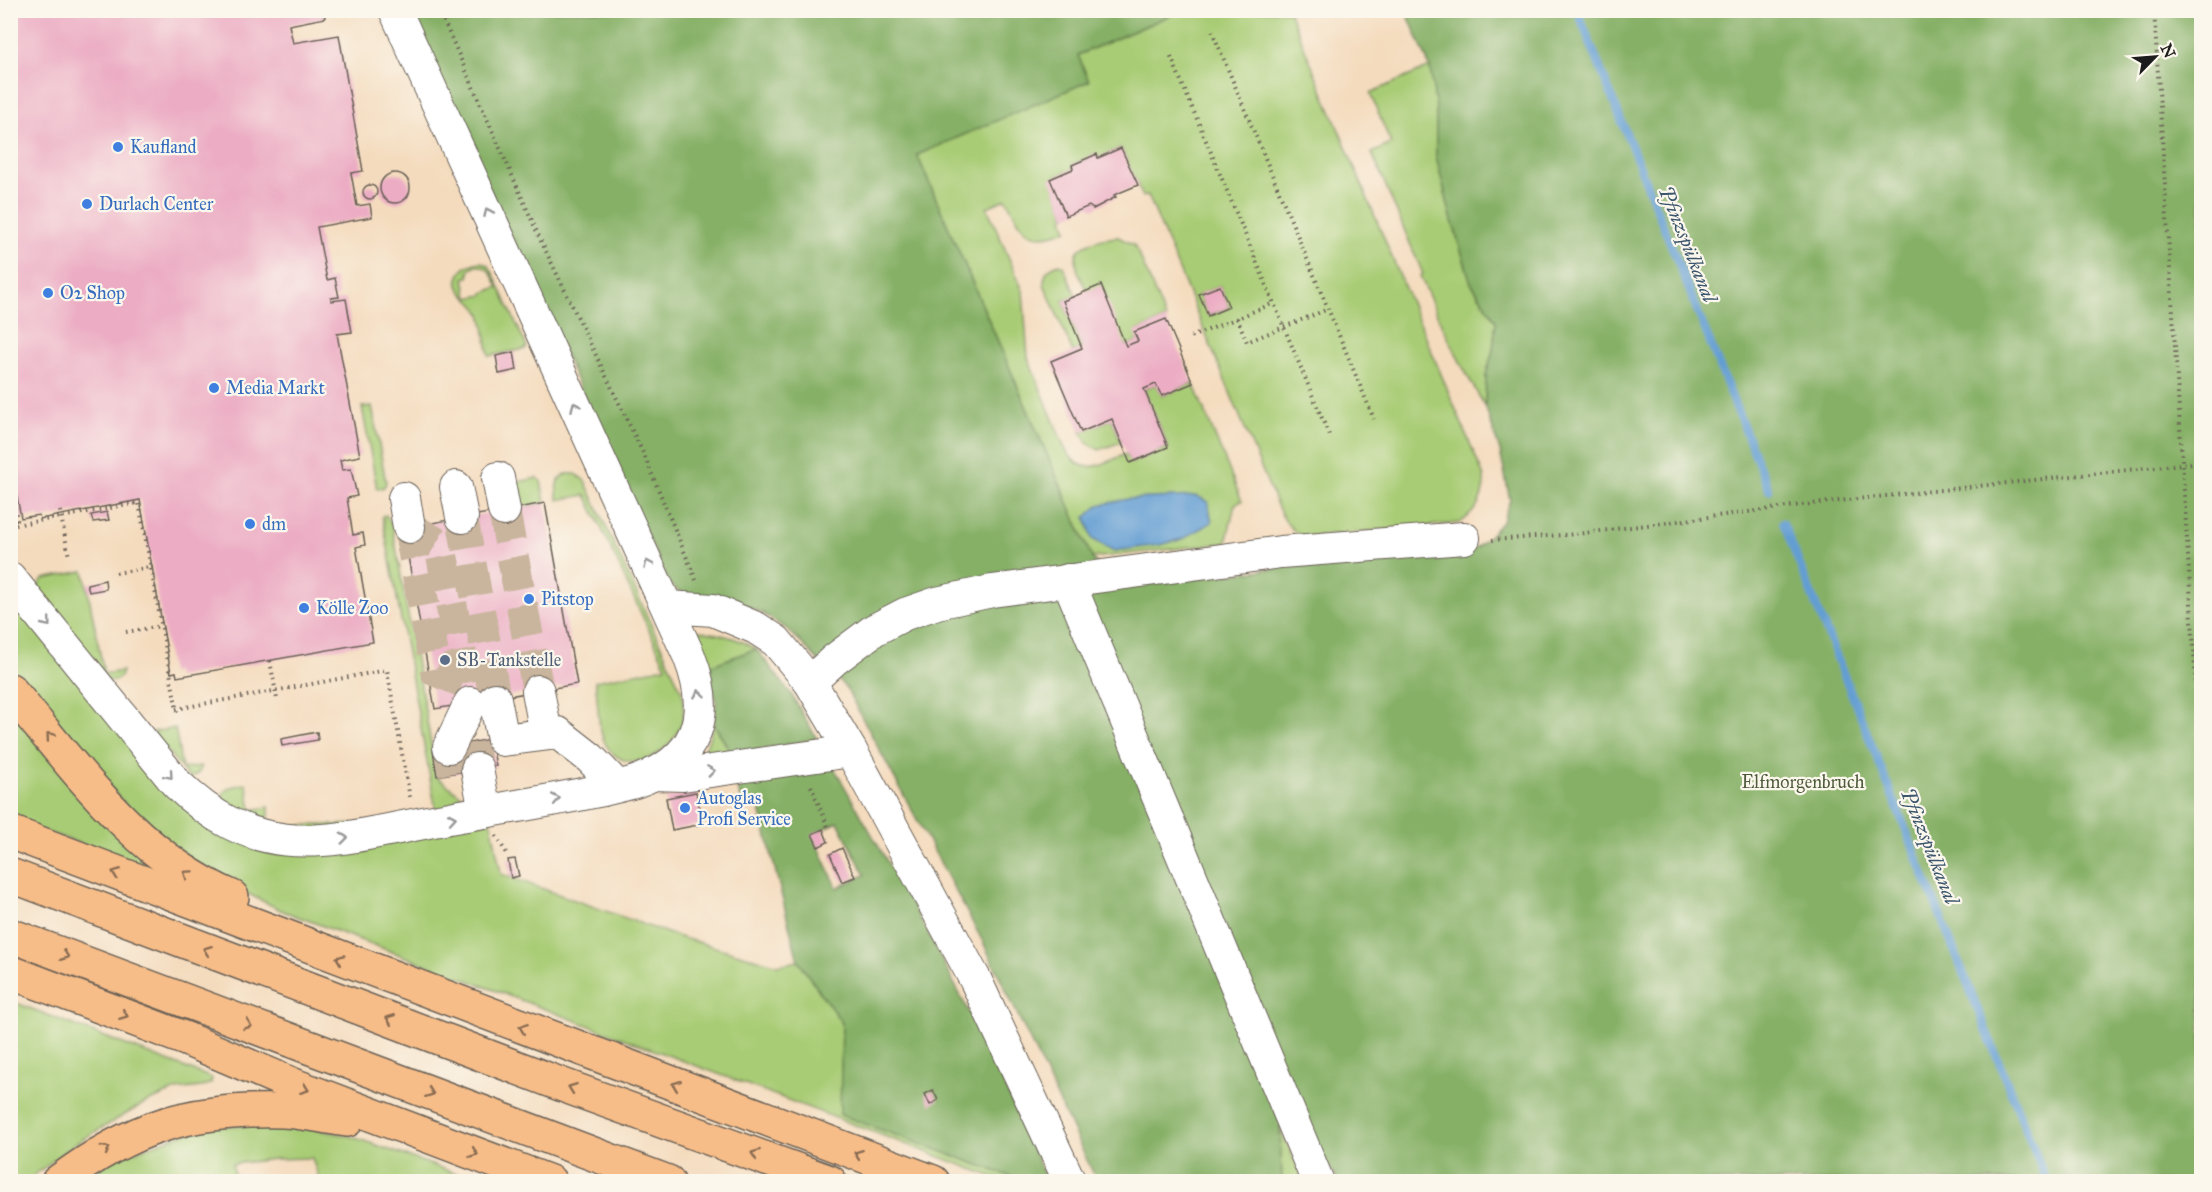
<svg xmlns="http://www.w3.org/2000/svg" width="2212" height="1192" viewBox="0 0 2212 1192" font-family="'IM FELL Great Primer',serif">
<style>
.green{fill:#a8cc75;stroke:#627448;stroke-width:1.5;fill-rule:evenodd}
.forest{fill:#86b066;stroke:#516641;stroke-width:1.5;fill-rule:evenodd}
.water{fill:#649ed3;stroke:#405d78;stroke-width:1.5}
.lines{fill:none;stroke-linecap:round;stroke-linejoin:round}
.stream{stroke:#649ed3;stroke-width:8}
.building{fill:#ecadc4}
.minor-tunnel{stroke:#c9b59e;stroke-width:32;stroke-dasharray:32 16;stroke-linecap:butt}
.minor-casing{stroke:#685f55;stroke-width:34}
.highway-casing{stroke:#685f55;stroke-width:36}
.path{stroke:#685f55;stroke-width:4;stroke-dasharray:1.5 4.5;stroke-linecap:butt}
.minor{stroke:#fff;stroke-width:32}
.highway{stroke:#f7bd88;stroke-width:33}
.oneway{stroke:#999}
.oneway2{stroke:#8a6c52}
.shop-dot{fill:#3f7fe0;stroke:#fbf7ec;stroke-width:2}
.service-dot{fill:#5c6f8a;stroke:#fbf7ec;stroke-width:2}
.labels{text-anchor:middle;stroke-width:4.5;stroke-linejoin:round;paint-order:stroke}
.shop-label{font-size:18px;fill:#366cbe;stroke:#fbf7ec;text-anchor:start}
.service-label{font-size:18px;fill:#4e5e75;stroke:#fbf7ec;text-anchor:start}
.park-label{font-size:18px;fill:#4d5a3b;stroke:#fbf7ec}
.water-label{font-size:20px;font-style:italic;fill:#3c566e;stroke:#fbf7ec}
</style>
<rect width="100%" height="100%" fill="#fbf7ec"/>
<filter id="ink" filterUnits="userSpaceOnUse"><feTurbulence type="fractalNoise" baseFrequency=".0167" numOctaves="2"/><feDisplacementMap in="SourceGraphic" scale="12" xChannelSelector="R" yChannelSelector="G"/><feConvolveMatrix kernelMatrix="1 2 1 2 8 2 1 2 1" color-interpolation-filters="sRGB"/></filter>
<filter id="wash" filterUnits="userSpaceOnUse"><feTurbulence type="fractalNoise" baseFrequency=".008" numOctaves="4" result="noise"/><feDisplacementMap in="SourceGraphic" scale="24" xChannelSelector="R" yChannelSelector="G"/><feGaussianBlur stdDeviation="1.35" result="paint"/><feColorMatrix in="noise" values="0 0 0 0 0 0 0 0 0 0 0 0 0 0 0 0 0 1.4 0 .05"/><feComposite in="paint" operator="in"/></filter>
<g filter="url(#wash)">
<rect width="100%" height="100%" fill="#f4dbbe"/>
<g class="green">
<path d="M 1180,11 L 1289,11 L 1484,477 C 1485,497 1476,512 1460,523 L 1303,537 C 1284,527 1278,507 1270,489 L 1148,195 L 1143,197 L 1121,148 L 1098,158 L 1096,154 L 1072,165 L 1073,169 L 1051,179 L 1066,216 L 1063,218 L 1067,230 C 1027,245 1024,232 1006,199 L 987,207 L 1023,291 L 1028,358 L 1065,449 C 1083,479 1101,464 1126,454 L 1131,463 L 1168,447 L 1144,389 L 1156,384 L 1162,396 L 1193,383 L 1242,501 L 1235,504 L 1226,543 L 1092,558 L 917,155 L 1088,81 L 1078,55 ZM 1220,286 L 1229,307 L 1209,316 L 1199,295 Z"/>
<path d="M 1430,67 L 1436,109 L 1436,156 L 1451,217 L 1471,283 L 1496,321 L 1493,350 L 1486,375 L 1485,406 C 1459,364 1440,321 1420,276 L 1423,274 L 1372,153 L 1391,144 L 1370,93 Z"/>
<path d="M 1118,237 L 1134,245 L 1138,252 L 1166,319 L 1135,332 L 1138,341 L 1126,346 C 1114,330 1063,269 1079,250 C 1087,241 1107,238 1118,237 Z"/>
<path d="M 481,262 L 488,265 L 493,273 L 527,347 L 525,349 L 489,356 C 486,343 485,327 481,314 C 475,300 448,290 461,272 C 466,265 473,263 481,262 ZM 474,266 C 489,264 492,276 498,287 L 483,293 L 483,295 L 468,298 L 464,278 L 469,277 L 469,271 Z"/>
<path d="M 1060,264 L 1063,266 L 1076,296 L 1063,301 L 1082,348 L 1073,352 L 1044,284 C 1044,273 1048,267 1060,264 Z"/>
<path d="M 372,406 L 386,483 L 384,487 L 377,489 L 362,407 Z"/>
<path d="M 1112,419 L 1121,442 L 1099,450 L 1087,443 L 1081,432 Z"/>
<path d="M 566,474 L 576,474 L 585,481 L 683,694 C 683,703 685,713 682,722 C 674,750 631,779 608,748 C 596,731 599,701 595,681 L 666,667 L 586,495 L 558,500 C 556,489 554,480 566,474 Z"/>
<path d="M 537,478 L 541,481 L 545,503 L 510,509 L 512,483 Z"/>
<path d="M 386,515 L 392,525 L 437,777 L 472,804 L 436,811 L 382,516 Z"/>
<path d="M 84,571 L 104,674 L 122,671 L 120,677 L 114,681 L 107,680 L 104,677 L 41,598 C 39,590 36,586 43,579 Z"/>
<path d="M 10,596 L 210,827 L 491,822 L 501,874 L 676,936 L 778,965 L 798,961 L 842,1023 L 841,1115 L 1023,1181 L 1004,1181 L 283,911 L 218,879 L 150,832 L 11,676 Z"/>
<path d="M 691,630 C 714,633 738,636 757,650 L 750,651 L 707,667 Z"/>
<path d="M 10,711 L 155,869 L 11,820 Z"/>
<path d="M 714,724 L 732,755 L 704,759 L 703,755 Z"/>
<path d="M 175,728 L 182,769 L 201,766 C 201,773 196,776 189,778 L 152,732 Z"/>
<path d="M 247,784 L 251,810 L 269,807 L 269,816 L 264,821 L 223,804 C 219,787 233,786 247,784 Z"/>
<path d="M 11,1001 L 212,1078 L 211,1083 L 201,1087 L 176,1090 L 145,1103 L 74,1144 L 27,1181 L 11,1181 Z"/>
<path d="M 294,1125 L 350,1136 L 477,1181 L 320,1181 L 312,1158 L 274,1159 L 232,1164 L 236,1181 L 78,1182 L 116,1158 L 206,1126 Z"/>
<path d="M 1279,1127 L 1304,1181 L 1282,1181 Z"/>
</g>
<g class="forest">
<path d="M 408,11 L 1180,11 L 1078,55 L 1089,81 L 917,155 L 1092,558 L 1117,588 L 1295,566 L 1457,552 L 1477,547 L 1488,537 L 1502,522 L 1510,500 L 1500,451 L 1485,406 L 1486,375 L 1493,350 L 1496,321 L 1471,283 L 1451,217 L 1436,156 L 1436,109 L 1430,67 L 1406,11 L 2201,11 L 2201,1181 L 1338,1181 L 1310,1136 L 1280,1128 L 1282,1181 L 1097,1181 L 983,942 L 846,688 L 787,629 L 762,613 L 740,603 L 685,595 L 670,585 Z"/>
<path d="M 757,650 L 791,694 L 817,739 L 732,755 L 714,724 L 716,699 L 707,667 L 750,651 Z"/>
<path d="M 833,766 L 928,933 L 984,1041 L 1047,1181 L 1023,1181 L 840,1115 L 842,1023 L 798,961 L 759,805 L 742,807 L 737,782 ZM 838,822 L 865,875 L 837,888 L 813,834 Z"/>
</g>
<path class="water" d="M 1197,496 L 1208,502 L 1212,522 L 1183,539 L 1160,545 L 1114,551 L 1092,539 L 1086,517 L 1099,505 L 1128,499 Z"/>
<g class="lines">
<g class="stream">
<path d="M 1577,10 L 1769,490"/>
<path d="M 1783,523 L 2047,1182"/>
</g>
</g>
<g id="blocks">
<g class="building">
<path d="M 10,10 L 324,10 L 325,18 L 289,25 L 293,43 L 339,35 L 363,171 L 351,173 L 357,206 L 370,204 L 372,217 L 317,227 L 327,280 L 335,278 L 339,297 L 331,298 L 331,301 L 346,299 L 352,332 L 337,334 L 360,456 L 340,460 L 342,470 L 351,469 L 357,496 L 347,498 L 353,535 L 363,533 L 365,545 L 356,547 L 373,642 L 177,677 L 176,672 L 171,673 L 140,500 L 40,519 L 39,515 L 21,518 L 10,459 Z"/>
<path d="M 1121,148 L 1138,185 L 1114,195 L 1116,197 L 1093,209 L 1089,206 L 1066,216 L 1050,179 L 1073,169 L 1072,165 L 1097,154 L 1098,158 Z"/>
<circle cx="395" cy="188" r="15"/>
<circle cx="370" cy="192" r="7"/>
<path d="M 1101,285 L 1126,346 L 1138,341 L 1134,332 L 1166,319 L 1193,383 L 1162,396 L 1156,384 L 1144,389 L 1168,447 L 1130,463 L 1112,419 L 1081,432 L 1051,361 L 1082,348 L 1063,301 Z"/>
<path d="M 1220,286 L 1229,307 L 1208,316 L 1199,294 Z"/>
<path d="M 514,352 L 517,370 L 499,374 L 496,356 Z"/>
<path d="M 545,503 L 577,684 L 435,709 L 403,528 Z"/>
<path d="M 107,512 L 109,520 L 93,522 L 91,515 Z"/>
<path d="M 105,580 L 106,589 L 89,592 L 87,584 Z"/>
<path d="M 317,732 L 318,740 L 282,746 L 281,739 Z"/>
<path d="M 491,739 L 496,766 L 437,776 L 433,750 Z"/>
<path d="M 696,792 L 703,824 L 672,830 L 666,798 Z"/>
<path d="M 823,829 L 828,842 L 818,847 L 812,834 Z"/>
<path d="M 842,848 L 855,877 L 842,882 L 830,854 Z"/>
<path d="M 515,859 L 519,876 L 511,878 L 508,860 Z"/>
<path d="M 933,1090 L 938,1100 L 930,1105 L 925,1094 Z"/>
</g>
</g>
</g>
<g filter="url(#ink)">
<use href="#blocks" fill-opacity="0" stroke="#685f55" stroke-width="1.5"/>
<g class="lines">
<g class="minor-tunnel">
<path d="M 504,510 L 538,691"/>
<path d="M 462,517 L 495,699"/>
<path d="M 409,527 L 440,545 L 470,703"/>
<path d="M 409,527 L 436,671 L 466,683"/>
<path d="M 472,743 L 477,769"/>
<path d="M 449,747 L 454,773"/>
</g>
<g class="minor-casing">
<g id="minor">
<path d="M 498,478 L 504,510"/>
<path d="M 456,487 L 462,517"/>
<path d="M 404,498 L 409,527"/>
<path d="M 10,578 L 176,783 C 259,864 326,842 428,822 C 486,811 545,802 603,790 C 614,787 625,785 635,782 C 698,760 713,716 689,656 L 395,10"/>
<path d="M 1068,580 L 1318,1182"/>
<path d="M 668,607 L 713,610 L 756,628 L 776,641 L 810,682 L 851,751 L 976,981 L 1070,1182"/>
<path d="M 810,682 L 834,660 L 874,630 L 905,614 L 937,603 L 992,591 L 1281,552 L 1464,538"/>
<path d="M 538,691 L 546,734"/>
<path d="M 495,699 L 503,740 L 558,733 L 590,758 L 617,786"/>
<path d="M 449,747 L 470,703"/>
<path d="M 477,769 L 485,812"/>
<path d="M 653,774 L 683,775 L 851,751"/>
</g>
</g>
<g class="highway-casing">
<g id="highway">
<path d="M 10,690 C 75,767 136,856 232,897"/>
<path d="M 10,832 L 933,1182"/>
<path d="M 10,875 L 568,1087 L 830,1182"/>
<path d="M 10,935 L 668,1182"/>
<path d="M 10,972 L 186,1039 L 296,1086 L 550,1182"/>
<path d="M 58,1182 C 131,1127 191,1108 283,1111 C 304,1112 326,1117 347,1120"/>
</g>
</g>
<g class="path">
<path d="M 439,10 L 541,241 L 644,455 L 696,580"/>
<path d="M 2154,10 L 2202,780"/>
<path d="M 1212,31 L 1374,419"/>
<path d="M 1171,57 L 1329,435"/>
<path d="M 1237,318 L 1247,342 L 1328,309"/>
<path d="M 1191,337 L 1274,303"/>
<path d="M 10,484 L 18,524"/>
<path d="M 60,511 L 69,557"/>
<path d="M 10,526 L 139,503 L 178,716"/>
<path d="M 1492,540 L 1577,534 L 1802,505 L 2202,462"/>
<path d="M 116,573 L 156,566"/>
<path d="M 126,632 L 161,626"/>
<path d="M 270,661 L 277,699"/>
<path d="M 176,709 L 387,670 L 410,798"/>
<path d="M 811,786 L 828,827"/>
<path d="M 496,836 L 507,854"/>
</g>
<use href="#minor" class="minor"/>
<use href="#highway" class="highway"/>
</g>
<defs><path id="oneway-chevron" d="M-2-3.5L2.5 0L-2 3.5" fill="none" stroke-width="1.6" stroke-linecap="round" stroke-linejoin="round" transform="scale(1.5)"/></defs>
<g class="oneway">
<use href="#oneway-chevron" transform="translate(488 212) rotate(-114)"/>
<use href="#oneway-chevron" transform="translate(575 406) rotate(-114)"/>
<use href="#oneway-chevron" transform="translate(648 564) rotate(-115)"/>
<use href="#oneway-chevron" transform="translate(47 623) rotate(51)"/>
<use href="#oneway-chevron" transform="translate(699 694) rotate(-96)"/>
<use href="#oneway-chevron" transform="translate(711 771) rotate(-8)"/>
<use href="#oneway-chevron" transform="translate(169 775) rotate(49)"/>
<use href="#oneway-chevron" transform="translate(556 799) rotate(-11)"/>
<use href="#oneway-chevron" transform="translate(452 818) rotate(-10)"/>
<use href="#oneway-chevron" transform="translate(344 838) rotate(-7)"/>
</g>
<g class="oneway2">
<use href="#oneway-chevron" transform="translate(50 736) rotate(-130)"/>
<use href="#oneway-chevron" transform="translate(116 873) rotate(-159)"/>
<use href="#oneway-chevron" transform="translate(187 874) rotate(-146)"/>
<use href="#oneway-chevron" transform="translate(207 950) rotate(-159)"/>
<use href="#oneway-chevron" transform="translate(65 956) rotate(21)"/>
<use href="#oneway-chevron" transform="translate(340 959) rotate(-159)"/>
<use href="#oneway-chevron" transform="translate(124 1015) rotate(21)"/>
<use href="#oneway-chevron" transform="translate(390 1019) rotate(-159)"/>
<use href="#oneway-chevron" transform="translate(248 1025) rotate(21)"/>
<use href="#oneway-chevron" transform="translate(523 1028) rotate(-159)"/>
<use href="#oneway-chevron" transform="translate(676 1085) rotate(-159)"/>
<use href="#oneway-chevron" transform="translate(572 1088) rotate(-160)"/>
<use href="#oneway-chevron" transform="translate(305 1089) rotate(21)"/>
<use href="#oneway-chevron" transform="translate(430 1093) rotate(21)"/>
<use href="#oneway-chevron" transform="translate(106 1149) rotate(-30)"/>
<use href="#oneway-chevron" transform="translate(474 1153) rotate(20)"/>
<use href="#oneway-chevron" transform="translate(755 1154) rotate(-160)"/>
<use href="#oneway-chevron" transform="translate(858 1154) rotate(-159)"/>
</g>
</g>
<g class="shop-dot">
<circle cx="118" cy="147" r="6"/>
<circle cx="87" cy="204" r="6"/>
<circle cx="48" cy="293" r="6"/>
<circle cx="214" cy="388" r="6"/>
<circle cx="250" cy="524" r="6"/>
<circle cx="529" cy="599" r="6"/>
<circle cx="304" cy="608" r="6"/>
<circle cx="685" cy="808" r="6"/>
</g>
<circle class="service-dot" cx="445" cy="660" r="6"/>
<g class="labels">
<g class="shop-label">
<text x="130" y="153">Kaufland</text>
<text x="99" y="210">Durlach Center</text>
<text x="60" y="299">O2 Shop</text>
<text x="226" y="394">Media Markt</text>
<text x="262" y="530">dm</text>
<text x="541" y="605">Pitstop</text>
<text x="316" y="614">Kölle Zoo</text>
<text x="697" y="804">Autoglas<tspan x="697" dy="21">Profi Service</tspan></text>
</g>
<g class="service-label">
<text x="457" y="666">SB-Tankstelle</text>
</g>
<g class="park-label">
<text x="1803" y="788">Elfmorgenbruch</text>
</g>
<g class="water-label">
<text transform="translate(1688 244) rotate(68)" y="7">Pfinzspülkanal</text>
<text transform="translate(1930 846) rotate(68)" y="7">Pfinzspülkanal</text>
</g>
</g>
<rect width="2212" height="1192" fill="none" stroke="#fbf7ec" stroke-width="36"/>
<g transform="translate(2155 57) rotate(65)" stroke="#fbf7ec" stroke-width="4.5" paint-order="stroke">
<path d="M0-4.5L10 22L0 15L-10 22Z" fill="#1c1c1c"/>
<text y="-9" font-size="16" font-weight="bold" text-anchor="middle" fill="#1c1c1c">N</text>
</g>
</svg>
